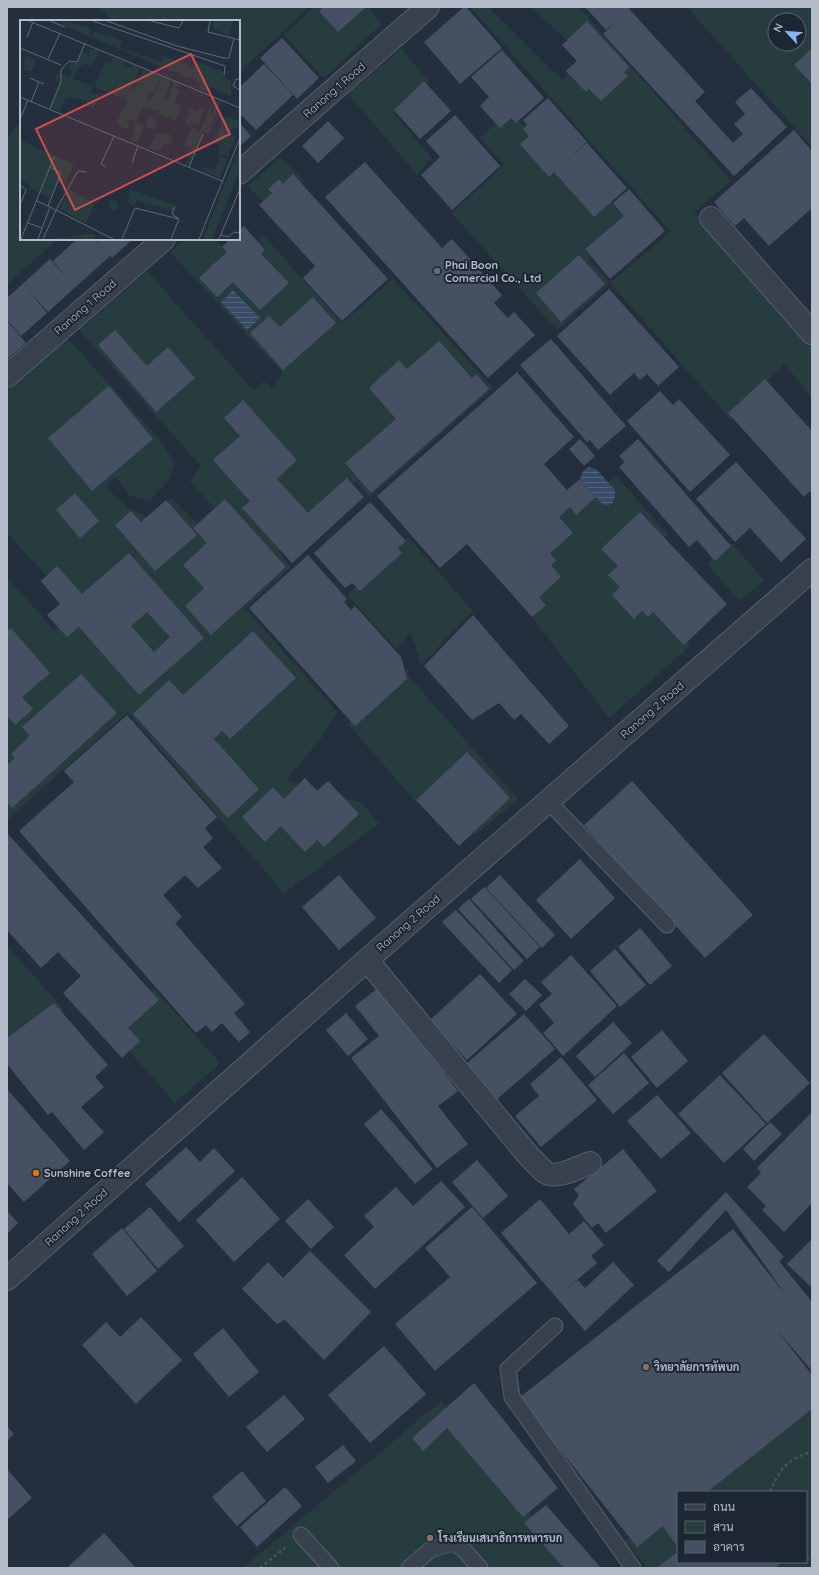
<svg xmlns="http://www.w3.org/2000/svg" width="819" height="1575" viewBox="0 0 819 1575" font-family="Quicksand,Sarabun,sans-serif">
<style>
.green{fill:#263c3f;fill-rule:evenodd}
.water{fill:url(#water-rules)}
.building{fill:#455162;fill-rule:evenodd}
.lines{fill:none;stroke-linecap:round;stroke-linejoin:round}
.service-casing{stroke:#565f6c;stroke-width:17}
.minor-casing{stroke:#565f6c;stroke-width:24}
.path{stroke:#44595c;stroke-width:2.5;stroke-dasharray:3 3;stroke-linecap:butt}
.service{stroke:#38414e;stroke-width:15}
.minor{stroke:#38414e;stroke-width:22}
.service-dot{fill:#5c6f8a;stroke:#1d2633;stroke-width:1.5}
.food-dot{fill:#e8710a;stroke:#1d2633;stroke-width:1.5}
.education-dot{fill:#8d6e63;stroke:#1d2633;stroke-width:1.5}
.labels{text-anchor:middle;stroke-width:4;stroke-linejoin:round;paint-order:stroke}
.street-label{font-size:11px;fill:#b4bcc9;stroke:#1d2633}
.poi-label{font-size:11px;font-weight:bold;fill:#b4bcc9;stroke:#1d2633;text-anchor:start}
.inset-road{fill:none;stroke:#5e6776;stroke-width:1}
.view{fill:#ce4d50;fill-opacity:0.15;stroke:#ce4d50;stroke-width:2}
.inset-edge{fill:none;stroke:#b4bcc9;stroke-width:2}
</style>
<defs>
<pattern id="water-rules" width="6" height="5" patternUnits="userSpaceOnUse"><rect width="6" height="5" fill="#394c67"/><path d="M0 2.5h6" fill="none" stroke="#53647b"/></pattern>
</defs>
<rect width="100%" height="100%" fill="#242f3e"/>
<g class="green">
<path d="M 99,7 L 310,7 L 239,72 L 239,21 L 113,21 Z"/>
<path d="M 314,7 L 367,7 L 382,24 L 324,78 L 284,35 Z"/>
<path d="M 470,7 L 488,7 L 562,80 L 585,57 L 531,7 L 579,7 L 731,181 L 694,212 L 812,346 L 812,397 L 784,364 L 731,420 L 610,283 L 557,330 L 452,213 L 504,165 L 480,138 L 508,112 L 632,219 L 588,259 L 610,283 L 671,232 Z"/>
<path d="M 687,7 L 812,7 L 812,147 L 794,127 ZM 775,20 L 799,20 L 799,44 L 775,44 Z"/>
<path d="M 401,49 L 429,81 L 394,114 L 432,158 L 417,174 L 348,94 Z"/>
<path d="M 21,123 L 21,239 L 58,239 L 7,284 L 7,136 Z"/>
<path d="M 281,157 L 304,181 L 271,211 L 248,186 Z"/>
<path d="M 264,236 L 342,323 L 393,279 L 493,388 L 370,497 L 355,481 L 278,551 L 291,567 L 245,608 L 337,712 L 320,740 L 286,780 L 362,803 L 379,824 L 284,893 L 128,712 L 7,820 L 7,578 L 54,630 L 78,610 L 7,533 L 7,391 L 68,339 L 160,440 L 175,463 L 170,479 L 150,500 L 130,496 L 116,477 L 104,486 L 128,508 L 149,518 L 171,498 L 203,529 L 220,515 L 190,481 L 201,466 L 79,330 L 147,271 L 254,391 L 264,381 L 271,389 L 283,373 L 170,252 L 185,239 L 215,239 L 237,261 Z"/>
<path d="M 617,477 L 668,534 L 627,579 L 691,645 L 609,718 L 532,617 L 543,513 Z"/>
<path d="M 408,537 L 473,611 L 421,665 L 411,633 L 396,648 L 347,595 Z"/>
<path d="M 730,542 L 764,580 L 740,601 L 707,564 Z"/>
<path d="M 407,669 L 410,678 L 518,799 L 476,835 L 432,785 L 415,801 L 348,724 Z"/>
<path d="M 7,946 L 64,1010 L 7,1052 Z"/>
<path d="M 154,989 L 220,1063 L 175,1103 L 115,1035 Z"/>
<path d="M 441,1401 L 574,1568 L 243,1568 Z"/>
<path d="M 812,1406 L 812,1568 L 647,1568 L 624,1541 L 678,1502 L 678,1562 L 806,1562 L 806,1492 L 692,1492 Z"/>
</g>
<g class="water">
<path d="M 233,290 L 260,318 L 247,330 L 221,302 Z"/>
<path d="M 589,467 L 597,470 L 615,490 L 615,497 L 612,504 L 607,505 L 602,504 L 580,479 L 583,471 Z"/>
</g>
<g class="building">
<path d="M 323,7 L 366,7 L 338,32 L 319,11 Z"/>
<path d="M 464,7 L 466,7 L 502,48 L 460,84 L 424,42 Z"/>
<path d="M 585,7 L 631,7 L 629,9 L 705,92 L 695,101 L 733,143 L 743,134 L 734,124 L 745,114 L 735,102 L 751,88 L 787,127 L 734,176 L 603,34 L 618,20 L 606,30 Z"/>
<path d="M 587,21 L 629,67 L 624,72 L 628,76 L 601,101 L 589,89 L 586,92 L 566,71 L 577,61 L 562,45 Z"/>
<path d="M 282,38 L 319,78 L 297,99 L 260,58 Z"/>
<path d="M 812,48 L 812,84 L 794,65 Z"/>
<path d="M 502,50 L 544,98 L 516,123 L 511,118 L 500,128 L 480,106 L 489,97 L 471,77 Z"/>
<path d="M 264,64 L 293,95 L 256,130 L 239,113 L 239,88 Z"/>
<path d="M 424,81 L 451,111 L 420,139 L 394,110 Z"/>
<path d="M 548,98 L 587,142 L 567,160 L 587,143 L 627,188 L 594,217 L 554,172 L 549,177 L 520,144 L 529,136 L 523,129 L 527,125 L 523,120 Z"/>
<path d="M 455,115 L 500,166 L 452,210 L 421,175 L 440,157 L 426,141 Z"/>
<path d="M 328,121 L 344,138 L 318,163 L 302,146 Z"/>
<path d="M 239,122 L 251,136 L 239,147 Z"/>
<path d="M 794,130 L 812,151 L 812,208 L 769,246 L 744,218 L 735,226 L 714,202 Z"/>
<path d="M 365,162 L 442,248 L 452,239 L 502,295 L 494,303 L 508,318 L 514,312 L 535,335 L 488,378 L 325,197 Z"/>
<path d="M 293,174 L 388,279 L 342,321 L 303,278 L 315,266 L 259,205 L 272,193 L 268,189 L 279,179 L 283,184 Z"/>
<path d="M 629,189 L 665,231 L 610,279 L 585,249 L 624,216 L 613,203 Z"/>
<path d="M 244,226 L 265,250 L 261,254 L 289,283 L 260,310 L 233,282 L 217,297 L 199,278 L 227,252 L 222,247 L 230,239 L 239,239 L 239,230 Z"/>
<path d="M 77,239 L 94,239 L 106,252 L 95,239 L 133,239 L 112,258 L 110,256 L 48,312 L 27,289 L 47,313 L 21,336 L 7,320 L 7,298 L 50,259 L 68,279 L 53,261 Z"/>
<path d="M 579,255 L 605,284 L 561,322 L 536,293 Z"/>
<path d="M 609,289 L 679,367 L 658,386 L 647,374 L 640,380 L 634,373 L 610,395 L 557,336 Z"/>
<path d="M 313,297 L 336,323 L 283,370 L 250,333 L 269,316 L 280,327 Z"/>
<path d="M 7,321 L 26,343 L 7,359 Z"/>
<path d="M 115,330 L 147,366 L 168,347 L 195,378 L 156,412 L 98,345 Z"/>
<path d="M 551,339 L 626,426 L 598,450 L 590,440 L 587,442 L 520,365 Z"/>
<path d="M 439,341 L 472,378 L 476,374 L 489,389 L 371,493 L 345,463 L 396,419 L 369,388 L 399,360 L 407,369 Z"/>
<path d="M 517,372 L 574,437 L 544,464 L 567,490 L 580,479 L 596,497 L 576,515 L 570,507 L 559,517 L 573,533 L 550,553 L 556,561 L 551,565 L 561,577 L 539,597 L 546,605 L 532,617 L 467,544 L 440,568 L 377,496 Z"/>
<path d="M 765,379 L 812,431 L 812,494 L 810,491 L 804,497 L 728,413 Z"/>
<path d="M 109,386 L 153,439 L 92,491 L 48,438 Z"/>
<path d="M 660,391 L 673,405 L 679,399 L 730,455 L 690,492 L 627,421 Z"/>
<path d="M 243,400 L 297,460 L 277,479 L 308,513 L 347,478 L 364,497 L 292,563 L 242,508 L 250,501 L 213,460 L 240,436 L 224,418 Z"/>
<path d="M 580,439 L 595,456 L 584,466 L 569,449 Z"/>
<path d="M 638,439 L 731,546 L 715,561 L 697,540 L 689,547 L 619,467 L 625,462 L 619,456 Z"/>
<path d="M 736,462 L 806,539 L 781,562 L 750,528 L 735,542 L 696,499 Z"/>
<path d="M 75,493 L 99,521 L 80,538 L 56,510 Z"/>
<path d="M 225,499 L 286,567 L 211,635 L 185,606 L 204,588 L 183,565 L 207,543 L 193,528 Z"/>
<path d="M 166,500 L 197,535 L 155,571 L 115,525 L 131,511 L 141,522 Z"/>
<path d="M 370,502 L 406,541 L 398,548 L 402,553 L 360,591 L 352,583 L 345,588 L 314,553 Z"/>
<path d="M 640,512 L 727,604 L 684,645 L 653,612 L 648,617 L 642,611 L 634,619 L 612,595 L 620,587 L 608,575 L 618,566 L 601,549 Z"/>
<path d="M 129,553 L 204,638 L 139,695 L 79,627 L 67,637 L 47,615 L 60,604 L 41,581 L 57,566 L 82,594 ZM 147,612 L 170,637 L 154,652 L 131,626 Z"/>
<path d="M 308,555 L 347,599 L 344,602 L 351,610 L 355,606 L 401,657 L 407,679 L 355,726 L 249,608 Z"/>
<path d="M 473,615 L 569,726 L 549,744 L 521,714 L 514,720 L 499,703 L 472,720 L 424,666 Z"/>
<path d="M 11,628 L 50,673 L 22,697 L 33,709 L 15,725 L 7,716 L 7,631 Z"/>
<path d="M 253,631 L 296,678 L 230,739 L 222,731 L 214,739 L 259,789 L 228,818 L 133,714 L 169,680 L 183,695 Z"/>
<path d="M 81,674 L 117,713 L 12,808 L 7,802 L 7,765 L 15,758 L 11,754 L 30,736 L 22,727 Z"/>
<path d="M 127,715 L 217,817 L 205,828 L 213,838 L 203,847 L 222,868 L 198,888 L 185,875 L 163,895 L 182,917 L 175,923 L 245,1004 L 234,1013 L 250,1032 L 239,1042 L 222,1023 L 212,1032 L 206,1025 L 196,1033 L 19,831 L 74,782 L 64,771 Z"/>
<path d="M 467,752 L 510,798 L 459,846 L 416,800 Z"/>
<path d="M 305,778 L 317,791 L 328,781 L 359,814 L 324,847 L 317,840 L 305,852 L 281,826 L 265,842 L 242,817 L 273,787 L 284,799 Z"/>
<path d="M 632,781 L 753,915 L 705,958 L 584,825 Z"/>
<path d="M 7,833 L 159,1000 L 128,1028 L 140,1041 L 122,1058 L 63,993 L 81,976 L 58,952 L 41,968 L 7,930 Z"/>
<path d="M 580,859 L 615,898 L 571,939 L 536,900 Z"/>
<path d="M 339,875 L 376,918 L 339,950 L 302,907 Z"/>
<path d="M 500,875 L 555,935 L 542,948 L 486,888 Z"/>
<path d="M 484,887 L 540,947 L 527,959 L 471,899 Z"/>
<path d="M 469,899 L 524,961 L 514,970 L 458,909 Z"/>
<path d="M 456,910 L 512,970 L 499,983 L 442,922 Z"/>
<path d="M 640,928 L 672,966 L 650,985 L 618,947 Z"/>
<path d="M 615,949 L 646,985 L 620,1007 L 590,971 Z"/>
<path d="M 571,955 L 617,1006 L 563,1056 L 543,1033 L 554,1023 L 539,1005 L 552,994 L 541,982 Z"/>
<path d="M 480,974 L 517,1014 L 467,1060 L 430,1020 Z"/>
<path d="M 525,979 L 542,995 L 526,1011 L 509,994 Z"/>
<path d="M 378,988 L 458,1091 L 438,1106 L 468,1144 L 437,1168 L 351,1058 L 379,1036 L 355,1006 Z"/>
<path d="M 54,1003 L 108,1065 L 95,1077 L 104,1087 L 81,1107 L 104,1132 L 84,1150 L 52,1112 L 48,1115 L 7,1064 L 7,1038 Z"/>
<path d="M 346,1013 L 368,1039 L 348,1056 L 326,1030 Z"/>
<path d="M 524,1014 L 555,1049 L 496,1100 L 465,1065 Z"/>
<path d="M 613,1022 L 632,1043 L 595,1077 L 576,1056 Z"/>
<path d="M 662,1030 L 688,1061 L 657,1088 L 631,1057 Z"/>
<path d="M 764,1034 L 810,1083 L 767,1123 L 722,1073 Z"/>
<path d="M 624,1053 L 649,1083 L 613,1114 L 588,1085 Z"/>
<path d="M 561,1057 L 597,1100 L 541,1147 L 515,1116 L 539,1096 L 530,1084 Z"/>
<path d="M 720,1075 L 766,1124 L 724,1163 L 678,1114 Z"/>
<path d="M 7,1089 L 70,1161 L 24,1202 L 7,1183 Z"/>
<path d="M 657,1095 L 691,1133 L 661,1159 L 627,1121 Z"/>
<path d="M 381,1109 L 433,1169 L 415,1184 L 364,1124 Z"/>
<path d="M 812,1112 L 812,1203 L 784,1232 L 762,1210 L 766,1206 L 747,1187 L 761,1173 L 757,1168 Z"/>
<path d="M 770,1122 L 782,1134 L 754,1161 L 743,1149 Z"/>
<path d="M 186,1147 L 200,1162 L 214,1148 L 235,1171 L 179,1222 L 145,1184 Z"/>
<path d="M 623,1149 L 657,1191 L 606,1233 L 598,1223 L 592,1228 L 573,1204 L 579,1195 L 574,1189 Z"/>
<path d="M 477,1160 L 508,1196 L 483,1218 L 452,1182 Z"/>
<path d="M 242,1177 L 280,1219 L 234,1262 L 196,1220 Z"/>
<path d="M 441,1181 L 465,1207 L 375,1289 L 344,1255 L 374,1227 L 364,1216 L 396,1187 L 413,1206 Z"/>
<path d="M 726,1192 L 784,1257 L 779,1261 L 812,1302 L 812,1371 L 776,1329 L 812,1375 L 812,1409 L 707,1492 L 678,1492 L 678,1548 L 663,1526 L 637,1547 L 519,1398 L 733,1229 L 785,1294 L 726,1210 L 669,1272 L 657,1261 Z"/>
<path d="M 308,1199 L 334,1227 L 311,1249 L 285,1221 Z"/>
<path d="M 540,1199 L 569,1234 L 584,1221 L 604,1245 L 591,1256 L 597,1263 L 564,1291 L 578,1280 L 585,1288 L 613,1262 L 634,1285 L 585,1331 L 501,1233 Z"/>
<path d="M 150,1207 L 184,1246 L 158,1269 L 124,1229 Z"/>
<path d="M 472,1207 L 537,1283 L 435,1371 L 395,1324 L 450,1277 L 425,1248 Z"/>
<path d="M 7,1211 L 18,1223 L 7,1234 Z"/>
<path d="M 122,1228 L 157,1271 L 127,1296 L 92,1254 Z"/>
<path d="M 812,1239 L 812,1288 L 787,1264 Z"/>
<path d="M 310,1251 L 371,1312 L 324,1360 L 285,1320 L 277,1324 L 242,1289 L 268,1262 L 283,1278 Z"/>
<path d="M 141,1317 L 182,1360 L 136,1404 L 82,1345 L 106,1322 L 120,1337 Z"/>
<path d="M 223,1328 L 259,1372 L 229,1397 L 193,1354 Z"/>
<path d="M 384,1346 L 426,1394 L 370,1443 L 328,1395 Z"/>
<path d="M 474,1383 L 558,1488 L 523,1517 L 447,1428 L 423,1451 L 412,1438 Z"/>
<path d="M 284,1395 L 305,1419 L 267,1452 L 246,1427 Z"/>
<path d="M 7,1426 L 14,1434 L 7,1441 Z"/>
<path d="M 343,1445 L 356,1461 L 328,1483 L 315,1467 Z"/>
<path d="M 7,1469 L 32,1498 L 7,1520 Z"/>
<path d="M 242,1471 L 266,1501 L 237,1526 L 212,1497 Z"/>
<path d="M 285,1487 L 302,1506 L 257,1547 L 240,1527 Z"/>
<path d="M 546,1505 L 601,1568 L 564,1568 L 524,1523 Z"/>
<path d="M 104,1533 L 136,1568 L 70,1568 L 69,1566 Z"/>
<path d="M 678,1552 L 678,1562 L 782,1562 L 775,1568 L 656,1568 Z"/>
</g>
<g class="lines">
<g class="service-casing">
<g id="service">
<path d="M 548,801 L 667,925"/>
<path d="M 555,1326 L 508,1369 L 512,1397 L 633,1568"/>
<path d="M 301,1535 L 331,1568"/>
<path d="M 409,1568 L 430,1550 L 452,1543 L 462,1548 L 480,1568"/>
</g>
</g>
<g class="minor-casing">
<g id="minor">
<path d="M 239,173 L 428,7"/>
<path d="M 711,218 L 812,333"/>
<path d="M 7,376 L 164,239"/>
<path d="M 367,960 L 527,1154 C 533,1160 539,1167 545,1172 C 556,1180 579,1167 590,1163"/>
<path d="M 7,1279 L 367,960 L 812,570"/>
</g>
</g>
<g class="path">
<path d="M 770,1492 C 778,1471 789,1457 812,1452"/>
<path d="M 806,1557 L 812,1560"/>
<path d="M 260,1568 L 285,1548"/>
</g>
<use href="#service" class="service"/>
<use href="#minor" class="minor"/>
</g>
<circle class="service-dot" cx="437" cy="271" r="4"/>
<circle class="food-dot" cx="36" cy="1173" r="4"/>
<g class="education-dot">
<circle cx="646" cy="1367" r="4"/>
<circle cx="430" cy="1538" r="4"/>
</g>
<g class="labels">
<g class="street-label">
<text transform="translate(334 90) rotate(-41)" y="4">Ranong 1 Road</text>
<text transform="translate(85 307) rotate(-41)" y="4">Ranong 1 Road</text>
<text transform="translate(652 710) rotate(-41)" y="4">Ranong 2 Road</text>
<text transform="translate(408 923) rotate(-41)" y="4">Ranong 2 Road</text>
<text transform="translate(76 1217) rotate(-42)" y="4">Ranong 2 Road</text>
</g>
<g class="poi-label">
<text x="445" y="269">Phai Boon<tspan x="445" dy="13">Comercial Co., Ltd</tspan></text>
<text x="44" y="1177">Sunshine Coffee</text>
<text x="654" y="1371">วิทยาลัยการทัพบก</text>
<text x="438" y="1542">โรงเรียนเสนาธิการทหารบก</text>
</g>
</g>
<g transform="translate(20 20)">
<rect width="220" height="220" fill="#242f3e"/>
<path d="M 43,1 L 71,8 L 69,15 L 73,17 L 74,12 L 102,20 L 100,28 L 141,42 L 144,36 L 173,47 L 175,41 L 204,52 L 202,57 L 211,61 L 211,76 L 189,66 L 187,72 L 178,69 L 181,63 L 42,5 ZM 194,1 L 213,1 L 209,15 L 193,9 ZM 71,28 L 79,31 L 72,47 L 65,43 L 59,47 L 54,59 L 73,66 L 71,72 L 80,75 L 74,88 L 66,84 L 67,81 L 51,77 L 46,78 L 40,91 L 29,87 L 39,62 L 35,60 L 38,52 L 50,57 L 52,51 L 48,50 L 51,41 L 57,42 L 62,31 L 69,34 ZM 5,36 L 11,37 L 16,43 L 11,52 L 4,50 ZM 93,37 L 105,42 L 104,45 L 111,48 L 113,45 L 120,48 L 111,69 L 114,70 L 123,49 L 141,57 L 133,73 L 129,72 L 128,67 L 128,79 L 134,76 L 142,57 L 151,61 L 145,79 L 148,79 L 154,62 L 158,64 L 156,69 L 160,71 L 155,83 L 162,86 L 156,101 L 139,94 L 140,91 L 123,87 L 117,101 L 108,99 L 108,110 L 96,104 L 107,80 L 74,67 L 85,42 L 90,43 ZM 193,79 L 190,93 L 193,94 L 197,81 L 201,82 L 188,114 L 183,112 L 169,145 L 166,143 L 172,128 L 164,126 L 172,107 L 165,104 L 171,88 L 178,91 L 180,87 L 184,89 L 179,106 L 173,104 L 172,107 L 180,111 ZM 204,97 L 220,101 L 219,109 L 213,107 L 210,114 L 216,116 L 208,136 L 198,133 L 200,126 L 194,123 ZM125.5 103a5.5 5.5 0 1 1 11 0a5.5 5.5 0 1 1-11 0ZM 116,102 L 124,106 L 117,123 L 111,120 ZM 146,112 L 153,117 L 150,125 L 144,123 L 140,132 L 129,128 L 135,115 ZM 0,120 L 54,144 L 44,166 L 38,163 L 32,179 L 9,168 L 10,165 L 0,160 ZM 200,136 L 207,139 L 200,158 L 183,151 L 184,147 L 194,151 ZM 49,169 L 75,183 L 66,203 L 40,189 ZM 110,169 L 157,186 L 155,191 L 117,180 L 114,185 L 111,184 L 108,181 ZM88 185a5 5 0 1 1 10 0a5 5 0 1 1-10 0ZM 67,214 L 76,214 L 74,219 L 30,219 Z" fill="#263c3f"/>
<path d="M 220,125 L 220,149 L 192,219 L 183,219 Z" fill="#263c3f"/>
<path class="inset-road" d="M 9,1 L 220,88M 30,1 L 45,7M 73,1 L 205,46 L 204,56M 87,1 L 157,26 L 204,38 L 209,38 L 214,18M 131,1 L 159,8 L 163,1M 190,1 L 188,12 L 220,20M 7,17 L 13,2M 0,28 L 41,45M 28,39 L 40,13M 10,58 L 24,64M 220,60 L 216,59 L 213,66 L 220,70M 0,77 L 202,161M 11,82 L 19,62M 30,89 L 41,62 L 41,50 L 49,41 L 57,42 L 65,23M 0,99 L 8,80M 112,143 L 118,126M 85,147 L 81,144 L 94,116M 169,147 L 183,114M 0,165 L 6,170 L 0,185M 17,181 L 36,190 L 58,151 L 67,152M 28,186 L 41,153 L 30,147M 8,203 L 22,208M 201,215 L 208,217 L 214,212 L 220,213M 1,219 L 34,137M 18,219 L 30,187M 23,219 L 36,190 L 93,219M 102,219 L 115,188 L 159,199M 151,219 L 159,199 L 152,194 L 154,187M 179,219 L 220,118M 199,219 L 220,169"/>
<path class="view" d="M 171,34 L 210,114 L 55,190 L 16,109 Z"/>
<rect width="220" height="220" class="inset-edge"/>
</g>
<rect width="819" height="1575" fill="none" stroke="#b4bcc9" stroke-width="16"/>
<rect x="677" y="1491" width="130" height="72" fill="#1d2633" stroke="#59626f"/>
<rect x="685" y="1504" width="20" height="6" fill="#38414e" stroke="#59626f"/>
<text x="713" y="1511" font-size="12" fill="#b4bcc9">ถนน</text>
<rect x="685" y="1521" width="20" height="12" fill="#263c3f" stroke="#59626f"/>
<text x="713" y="1531" font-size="12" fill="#b4bcc9">สวน</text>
<rect x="685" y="1541" width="20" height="12" fill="#455162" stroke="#59626f"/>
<text x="713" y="1551" font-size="12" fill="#b4bcc9">อาคาร</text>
<g transform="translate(787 32) rotate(296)"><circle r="19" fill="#1d2633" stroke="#59626f"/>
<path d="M0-3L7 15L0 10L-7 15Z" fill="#8ab4f8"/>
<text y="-6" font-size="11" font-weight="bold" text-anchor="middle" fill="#b4bcc9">N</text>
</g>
</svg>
